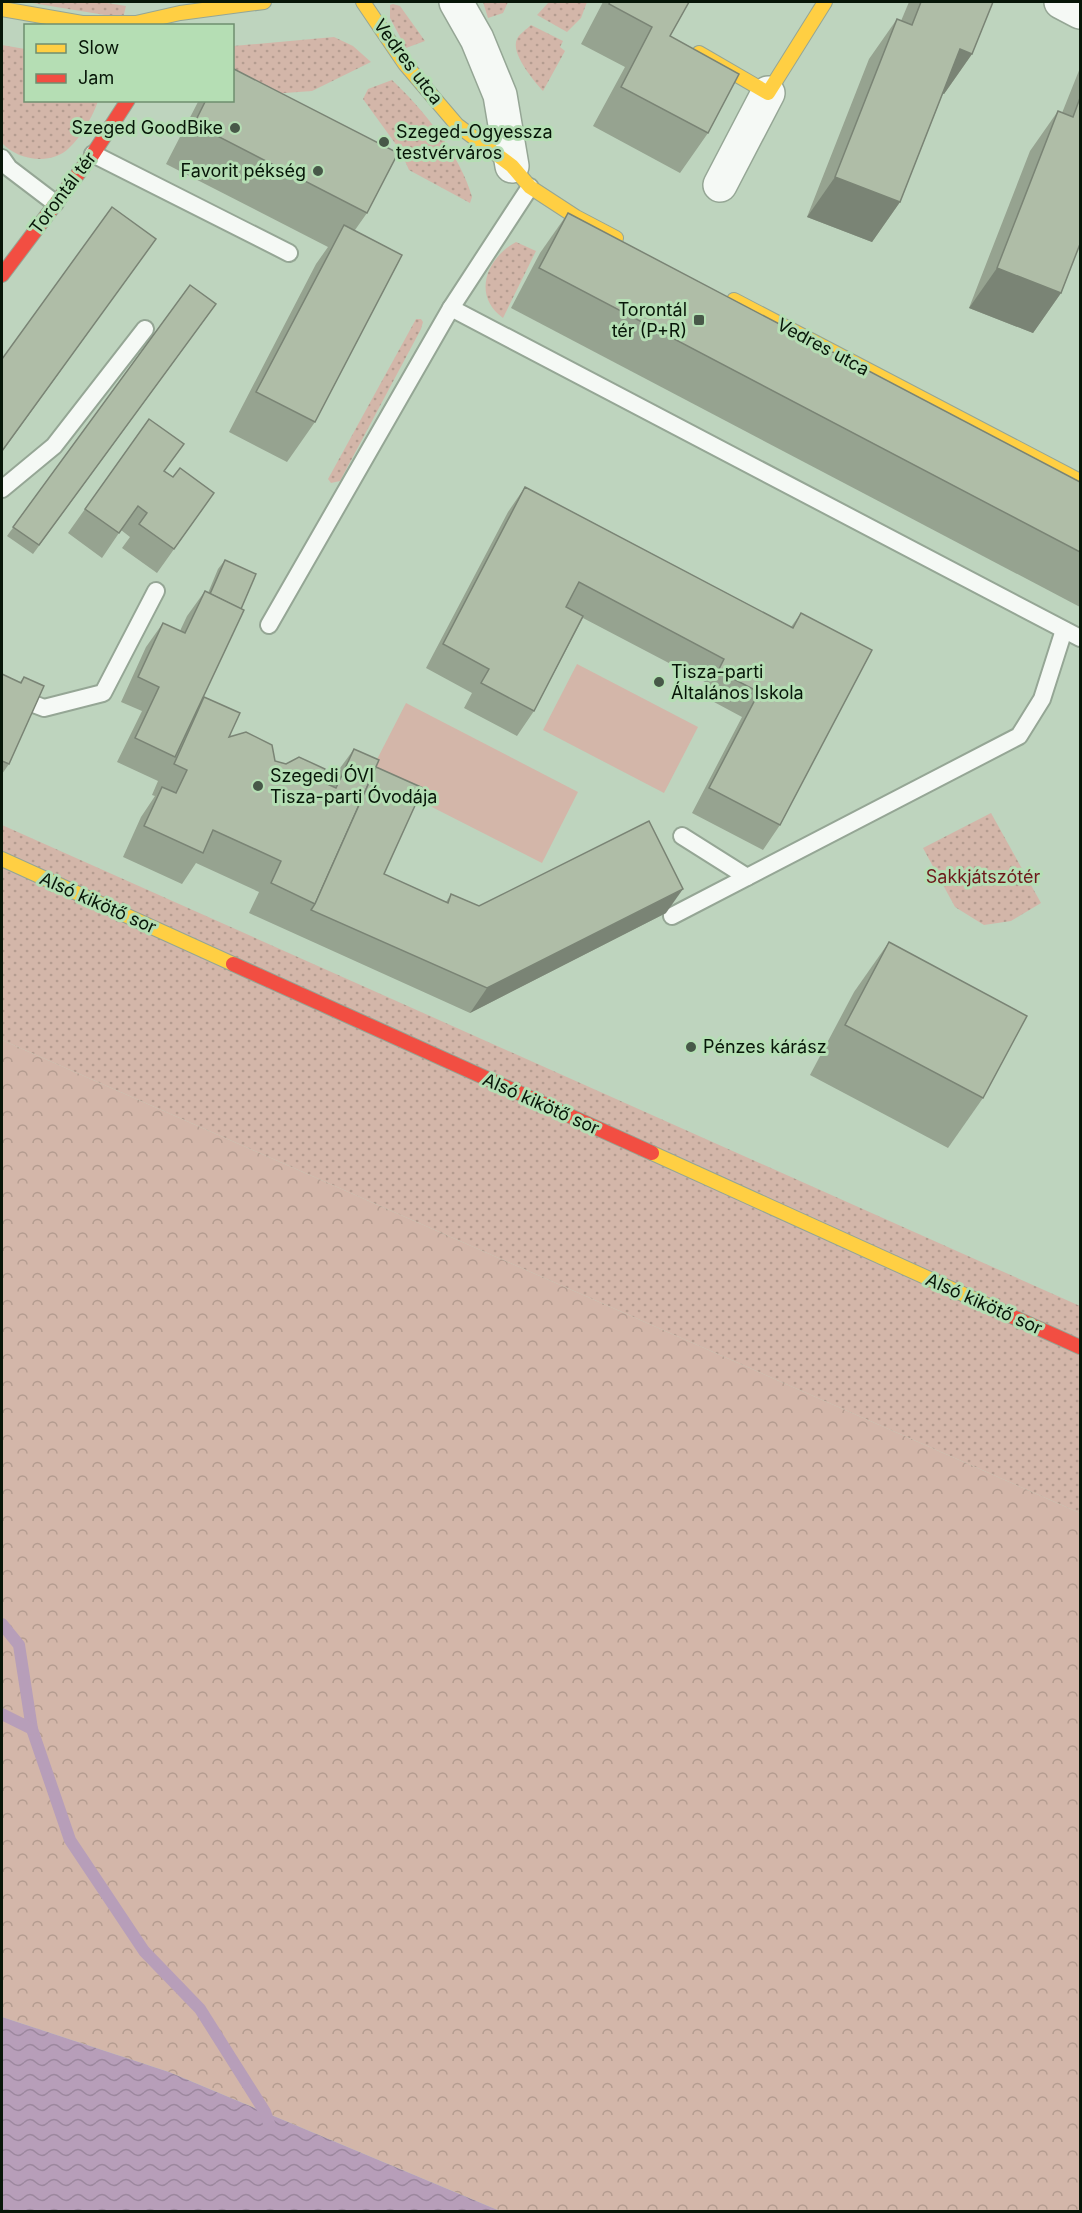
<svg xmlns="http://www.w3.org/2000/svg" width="1082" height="2213" viewBox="0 0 1082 2213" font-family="Inter,sans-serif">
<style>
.grass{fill:url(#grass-dots)}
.forest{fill:url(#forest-crowns)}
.pitch{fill:#d3b6a9}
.water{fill:url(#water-waves)}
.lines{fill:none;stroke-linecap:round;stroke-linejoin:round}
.stream{stroke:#b79eb9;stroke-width:12}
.lane-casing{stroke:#95a695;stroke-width:20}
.street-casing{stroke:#95a695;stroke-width:36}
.slow-casing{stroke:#95a695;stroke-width:16}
.jam-casing{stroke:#95a695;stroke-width:16}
.lane{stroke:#f5f9f5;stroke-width:16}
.street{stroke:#f5f9f5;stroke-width:33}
.slow{stroke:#ffcf43;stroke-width:14}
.jam{stroke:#f24e42;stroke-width:14}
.wall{fill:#96a390}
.shaded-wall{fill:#7a8475}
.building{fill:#afbda7;stroke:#7a8475;stroke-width:1.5}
.poi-dot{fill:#475848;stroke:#b5deb4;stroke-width:2}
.labels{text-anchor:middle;stroke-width:6;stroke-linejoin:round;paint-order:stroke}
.street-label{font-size:18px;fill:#071608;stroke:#b5deb4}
.poi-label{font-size:18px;fill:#071608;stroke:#b5deb4;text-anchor:start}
.park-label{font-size:18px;fill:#6d1a1b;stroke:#b5deb4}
</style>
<defs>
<pattern id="grass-dots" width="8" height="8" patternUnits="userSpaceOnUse" patternTransform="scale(1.5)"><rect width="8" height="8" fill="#d3b6a9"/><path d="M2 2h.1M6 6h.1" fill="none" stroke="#b49c90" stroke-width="1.8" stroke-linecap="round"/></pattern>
<pattern id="forest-crowns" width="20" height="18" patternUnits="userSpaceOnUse" patternTransform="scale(1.5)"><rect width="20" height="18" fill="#d3b6a9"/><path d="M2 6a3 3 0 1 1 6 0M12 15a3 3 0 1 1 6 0" fill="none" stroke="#b49c90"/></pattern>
<pattern id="water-waves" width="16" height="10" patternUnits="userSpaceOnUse" patternTransform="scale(1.5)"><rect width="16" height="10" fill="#b79eb9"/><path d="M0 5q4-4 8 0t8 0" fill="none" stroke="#9c879e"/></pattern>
</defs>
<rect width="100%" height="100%" fill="#bed4be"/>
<g class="grass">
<path d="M 26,2 L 101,2 L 126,6 L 123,18 Z"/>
<path d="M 483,2 L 508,2 L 503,13 L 488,18 Z"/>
<path d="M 549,2 L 587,2 L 581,18 L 567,32 L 537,15 Z"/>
<path d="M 393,4 L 400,6 L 425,41 L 406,48 L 390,18 L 390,5 Z"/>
<path d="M 531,25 L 563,41 L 560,47 L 565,51 L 543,91 C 534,81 510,53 517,39 C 519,34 527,29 531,25 Z"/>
<path d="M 334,37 L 353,46 L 371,62 L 312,91 L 243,96 L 233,92 L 233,46 Z"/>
<path d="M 2,45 L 25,49 L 26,100 L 98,101 C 93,116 81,137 69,148 C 51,166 17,160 2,143 Z"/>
<path d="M 392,80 C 423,109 461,156 472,197 L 470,203 L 409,170 L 400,150 L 363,99 L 368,89 Z"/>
<path d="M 516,242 L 536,251 L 503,318 C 472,296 486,258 516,242 Z"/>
<path d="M 416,319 L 421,319 L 423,322 L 421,329 L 340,481 L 331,483 L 328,479 Z"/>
<path d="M 991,813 L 1041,903 L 1011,921 L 984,925 L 955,907 L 923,848 Z"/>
<path d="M 2,825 L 1080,1306 L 1080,1513 L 2,1040 Z"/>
</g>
<path class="forest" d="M 2,1040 L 1080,1513 L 1080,2211 L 500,2211 L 169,2072 L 2,2017 Z"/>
<g class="pitch">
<path d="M 577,664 L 698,727 L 664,793 L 543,730 Z"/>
<path d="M 406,703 L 578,792 L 542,863 L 369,775 Z"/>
</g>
<path class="water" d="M 2,2017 L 169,2072 L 500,2211 L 2,2211 Z"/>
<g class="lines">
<g class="stream">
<path d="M 2,1624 L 19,1645 L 32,1729 L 70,1840 L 144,1951 L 200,2009 L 265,2112 L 270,2126"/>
<path d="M 2,1714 L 32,1729"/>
</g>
<g class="lane-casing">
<g id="lane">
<path d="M 93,154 L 289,253"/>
<path d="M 2,158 L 9,168 L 55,203"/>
<path d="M 451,308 L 1080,638"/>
<path d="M 2,489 L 54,446 L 145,329"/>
<path d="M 269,625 L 451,308 L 530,187"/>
<path d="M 2,692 L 44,708 L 103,693 L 156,591"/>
<path d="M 682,836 L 747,877"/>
<path d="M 672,916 L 1019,736 L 1042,699 L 1064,630"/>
</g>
</g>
<g class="street-casing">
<g id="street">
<path d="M 456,2 L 477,39 L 500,95 L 512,166"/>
<path d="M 1061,2 L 1080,12"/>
<path d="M 720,185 L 768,93"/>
</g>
</g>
<g class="slow-casing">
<g id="slow">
<path d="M 363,2 L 405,64 L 457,125 L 512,166 L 530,187 L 576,217 L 616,238"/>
<path d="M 2,9 L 82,23 L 136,23 L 180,13 L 264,2"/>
<path d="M 699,53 L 768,93 L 825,2"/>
<path d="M 734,300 L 1080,481"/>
<path d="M 2,859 L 233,964"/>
<path d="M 652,1153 L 1009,1315"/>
</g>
</g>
<g class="jam-casing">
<g id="jam">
<path d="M 2,275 L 93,154 L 128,100"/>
<path d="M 233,964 L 652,1153"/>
<path d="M 1009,1315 L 1080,1347"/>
</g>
</g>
<use href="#lane" class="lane"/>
<use href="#street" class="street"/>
<use href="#slow" class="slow"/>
<use href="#jam" class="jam"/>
</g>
<g class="wall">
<path d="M 603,2 L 689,2 L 670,36 L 708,133 L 680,173 L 593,126 L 625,67 L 581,44 Z"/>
<path d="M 909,2 L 993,2 L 972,54 L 944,94 L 943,93 L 900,202 L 872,242 L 807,217 L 869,59 L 897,19 L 901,21 Z"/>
<path d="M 1080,68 L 1080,244 L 1061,293 L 1033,333 L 969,308 L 1030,151 L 1058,111 L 1062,113 Z"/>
<path d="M 199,100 L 232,100 L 367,213 L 355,230 L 315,422 L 287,462 L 229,432 L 316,264 L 328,247 L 166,164 Z"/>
<path d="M 568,213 L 1080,482 L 1080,607 L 511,308 L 540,253 Z"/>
<path d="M 190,285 L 216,304 L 33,554 L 7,536 Z"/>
<path d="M 149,419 L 165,471 L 173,477 L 214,493 L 157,573 L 122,548 L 130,537 L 121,530 L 102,558 L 68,533 Z"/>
<path d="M 525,487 L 791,627 L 801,613 L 780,825 L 763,850 L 692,813 L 742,717 L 701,695 L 707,683 L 583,618 L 534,711 L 517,736 L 464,708 L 472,693 L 426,668 L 508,512 Z"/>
<path d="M 225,560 L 241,609 L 202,700 L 229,737 L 275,761 L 329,785 L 332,779 L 354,749 L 376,767 L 384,874 L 446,902 L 451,894 L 479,906 L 666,913 L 470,1013 L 249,913 L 259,892 L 196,863 L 182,884 L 123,857 L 141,817 L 155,796 L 152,795 L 158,781 L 117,762 L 142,711 L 121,702 L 146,647 L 163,623 L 180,631 L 187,616 L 205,591 L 208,593 L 218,569 Z"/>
<path d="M 2,674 L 20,682 L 24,677 L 9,764 L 2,774 Z"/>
<path d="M 889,942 L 983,1098 L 948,1148 L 810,1075 L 854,992 Z"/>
</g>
<g class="shaded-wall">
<path d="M 960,49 L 972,54 L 944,94 L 932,89 Z"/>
<path d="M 835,177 L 900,202 L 872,242 L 807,217 Z"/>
<path d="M 156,239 L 134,269 L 2,452 L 2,451 Z"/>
<path d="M 997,268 L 1061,293 L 1033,333 L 969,308 Z"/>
<path d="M 683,889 L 666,913 L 470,1013 L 487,988 Z"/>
</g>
<g class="building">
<path d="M 610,2 L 689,2 L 670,36 L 739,74 L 708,133 L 621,87 L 652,27 L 609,4 Z"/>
<path d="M 921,2 L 993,2 L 972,54 L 960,49 L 900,202 L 835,177 L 897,19 L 912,25 Z"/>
<path d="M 232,68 L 398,153 L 367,213 L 194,124 L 206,100 L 232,100 Z"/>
<path d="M 1080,98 L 1080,244 L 1061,293 L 997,268 L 1058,111 L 1073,117 Z"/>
<path d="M 112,207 L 156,239 L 2,451 L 2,359 Z"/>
<path d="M 568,213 L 1080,482 L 1080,552 L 539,268 Z"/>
<path d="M 344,225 L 402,255 L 315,422 L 256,392 Z"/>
<path d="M 190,285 L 216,304 L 39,545 L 13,527 Z"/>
<path d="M 149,419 L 184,444 L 164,471 L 173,477 L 180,468 L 214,493 L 174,549 L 139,524 L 147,513 L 138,506 L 119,533 L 85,509 Z"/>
<path d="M 525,487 L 793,628 L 801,613 L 872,650 L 780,825 L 709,788 L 759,692 L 718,671 L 724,659 L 579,582 L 566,607 L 583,616 L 534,711 L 481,683 L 489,669 L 443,644 Z"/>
<path d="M 225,560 L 256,574 L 241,609 L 210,594 Z"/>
<path d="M 205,591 L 244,610 L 175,757 L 135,738 L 159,687 L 138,677 L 163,623 L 185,633 Z"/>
<path d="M 2,674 L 21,683 L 24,677 L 44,686 L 9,764 L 2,761 Z"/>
<path d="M 204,697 L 240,713 L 229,737 L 246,732 L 272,745 L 275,761 L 286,764 L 299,757 L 325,769 L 325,783 L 336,788 L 354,749 L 379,760 L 315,904 L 271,883 L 281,861 L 213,830 L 203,853 L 144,826 L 162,787 L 176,793 L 187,770 L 174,764 Z"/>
<path d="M 376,767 L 423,788 L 384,874 L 448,903 L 451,894 L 479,906 L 649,821 L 683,889 L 487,988 L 311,910 L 315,904 Z"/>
<path d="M 889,942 L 1027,1016 L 983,1098 L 845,1025 Z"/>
</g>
<g class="poi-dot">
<circle cx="235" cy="128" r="6"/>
<circle cx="384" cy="142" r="6"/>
<circle cx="318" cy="171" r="6"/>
<rect x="693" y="314" width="12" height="12" rx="3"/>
<circle cx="659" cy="682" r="6"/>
<circle cx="258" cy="786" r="6"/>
<circle cx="691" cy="1047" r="6"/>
</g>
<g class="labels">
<g class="street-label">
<text transform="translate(408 62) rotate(53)" y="6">Vedres utca</text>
<text transform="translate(63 193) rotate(-53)" y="6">Torontál tér</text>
<text transform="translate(823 347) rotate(28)" y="6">Vedres utca</text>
<text transform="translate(98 903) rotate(24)" y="6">Alsó kikötő sor</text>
<text transform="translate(541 1104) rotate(24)" y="6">Alsó kikötő sor</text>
<text transform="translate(984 1304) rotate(24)" y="6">Alsó kikötő sor</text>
</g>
<g class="poi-label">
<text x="223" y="134" text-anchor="end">Szeged GoodBike</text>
<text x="396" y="138">Szeged-Ogyessza<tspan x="396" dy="21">testvérváros</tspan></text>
<text x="306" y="177" text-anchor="end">Favorit pékség</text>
<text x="687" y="316" text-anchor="end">Torontál<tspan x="687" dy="21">tér (P+R)</tspan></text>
<text x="671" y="678">Tisza-parti<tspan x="671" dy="21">Általános Iskola</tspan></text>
<text x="270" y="782">Szegedi ÓVI<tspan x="270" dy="21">Tisza-parti Óvodája</tspan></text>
<text x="703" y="1053">Pénzes kárász</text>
</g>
<g class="park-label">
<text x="983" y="883">Sakkjátszótér</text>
</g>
</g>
<rect width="1082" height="2213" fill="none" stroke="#071608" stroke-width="6"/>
<rect x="24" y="24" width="210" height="78" fill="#b5deb4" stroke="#6f8e6f" stroke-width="1.5"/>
<rect x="36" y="44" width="30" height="9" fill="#ffcf43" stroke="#6f8e6f" stroke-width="1.5"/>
<text x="78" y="54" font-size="18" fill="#071608">Slow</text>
<rect x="36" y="74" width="30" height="9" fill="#f24e42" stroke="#6f8e6f" stroke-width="1.5"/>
<text x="78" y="84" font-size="18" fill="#071608">Jam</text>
</svg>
